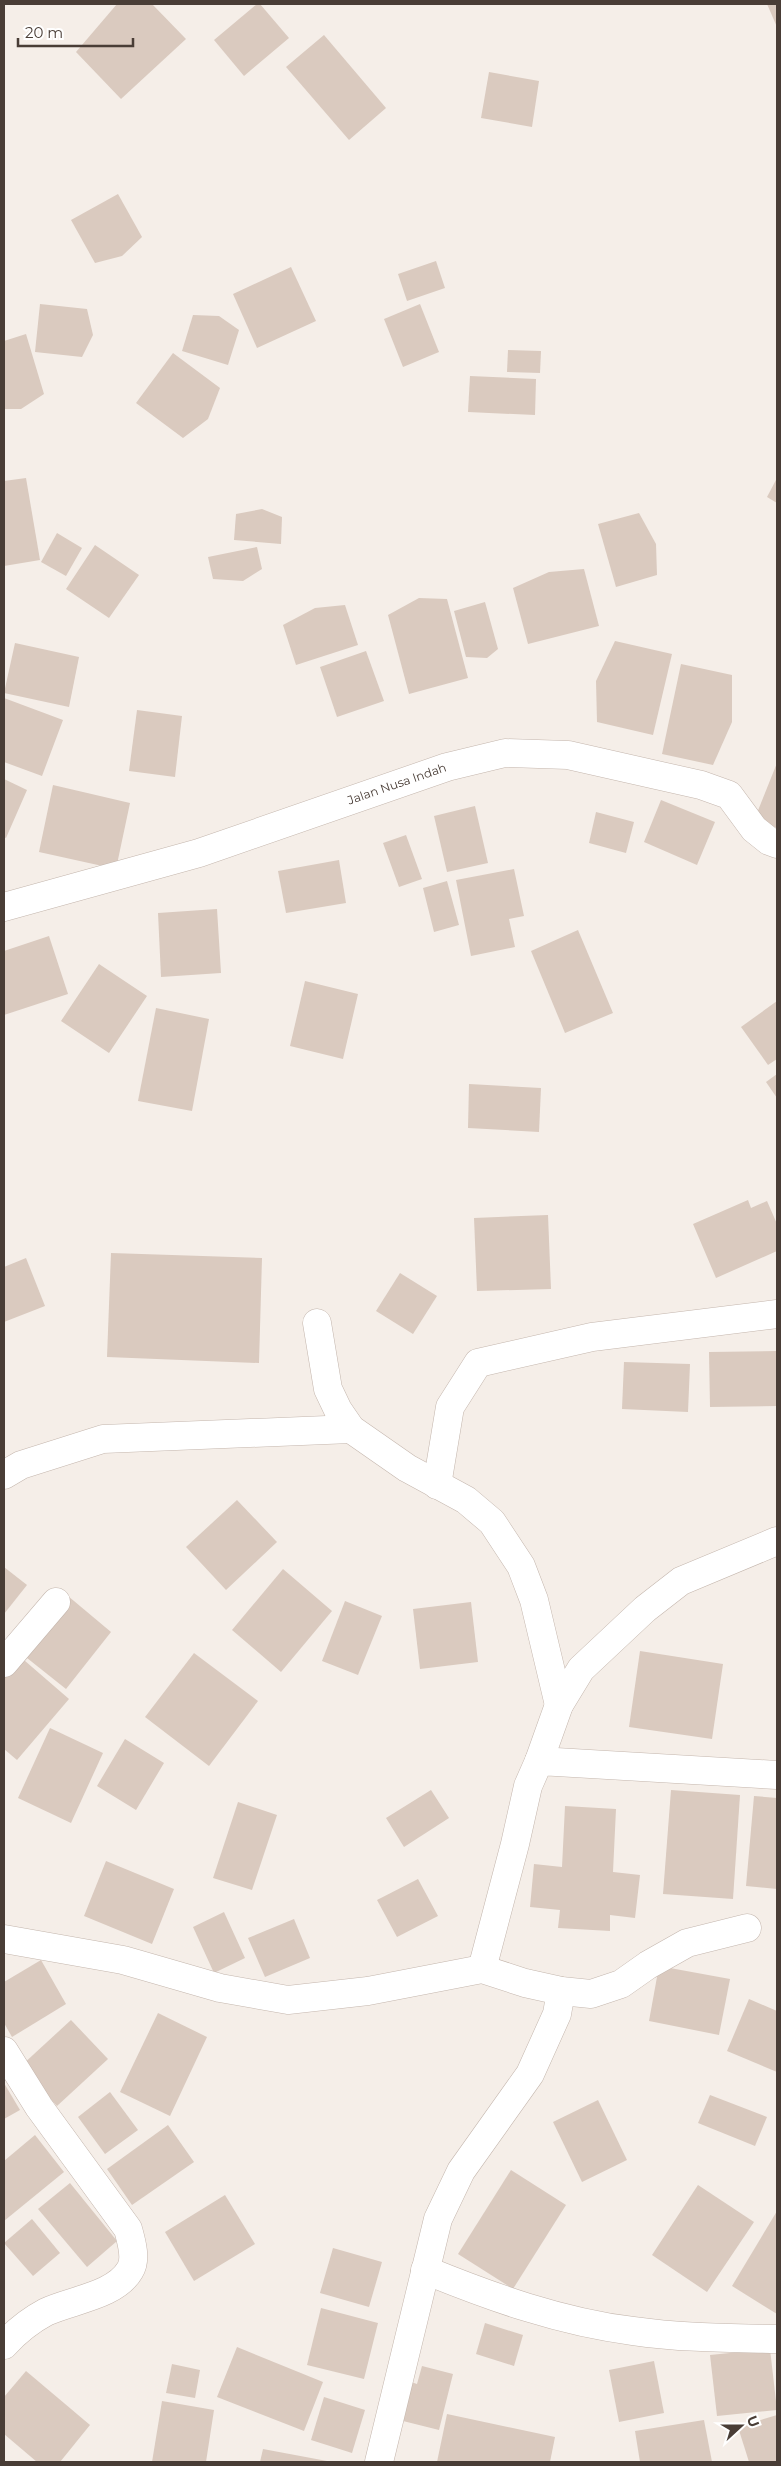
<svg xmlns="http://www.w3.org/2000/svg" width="781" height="2466" viewBox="0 0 781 2466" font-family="Montserrat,sans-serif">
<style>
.building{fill:#dacabf}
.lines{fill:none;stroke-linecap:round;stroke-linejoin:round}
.minor-casing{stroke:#c4b6ad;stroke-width:29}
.minor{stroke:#fff;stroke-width:28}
.labels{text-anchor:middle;stroke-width:4;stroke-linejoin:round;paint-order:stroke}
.street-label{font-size:12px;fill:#493d36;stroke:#fff}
</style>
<rect width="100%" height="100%" fill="#f5eee8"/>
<g class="building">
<path d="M 117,4 L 152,4 L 186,39 L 121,99 L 76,52 Z"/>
<path d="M 257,4 L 260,4 L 289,38 L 244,76 L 214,40 Z"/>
<path d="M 767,4 L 777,4 L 777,27 Z"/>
<path d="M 324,35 L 386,108 L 349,140 L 286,67 Z"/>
<path d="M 489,72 L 539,81 L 532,127 L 481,118 Z"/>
<path d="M 118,194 L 142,237 L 122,256 L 95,263 L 71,220 Z"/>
<path d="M 436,261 L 445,288 L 407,301 L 398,274 Z"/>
<path d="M 291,267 L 316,321 L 257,348 L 233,294 Z"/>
<path d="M 40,304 L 87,309 L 93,335 L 82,357 L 35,352 Z"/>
<path d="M 420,304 L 439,352 L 403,367 L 384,319 Z"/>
<path d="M 193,315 L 219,316 L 239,330 L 228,365 L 182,351 Z"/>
<path d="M 26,334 L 44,394 L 21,409 L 4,409 L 4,341 Z"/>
<path d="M 508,350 L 541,351 L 540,373 L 507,372 Z"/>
<path d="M 173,353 L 220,388 L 208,419 L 183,438 L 136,403 Z"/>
<path d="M 470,376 L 536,379 L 535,415 L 468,412 Z"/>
<path d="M 26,478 L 40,560 L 4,566 L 4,481 Z"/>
<path d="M 777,478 L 777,503 L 767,497 Z"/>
<path d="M 262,509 L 282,517 L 281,544 L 234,540 L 236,514 Z"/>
<path d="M 639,513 L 656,544 L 657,575 L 616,587 L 598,524 Z"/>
<path d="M 57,533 L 82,548 L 66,576 L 41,562 Z"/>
<path d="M 95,545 L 139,575 L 109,618 L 66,589 Z"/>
<path d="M 257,547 L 262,569 L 243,581 L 213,579 L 208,557 Z"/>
<path d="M 584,569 L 599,626 L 528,644 L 513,588 L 549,572 Z"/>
<path d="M 419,598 L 447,599 L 468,678 L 409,694 L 388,615 Z"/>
<path d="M 485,602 L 498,649 L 487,658 L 466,657 L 454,611 Z"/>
<path d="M 345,605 L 358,645 L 296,665 L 283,625 L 315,608 Z"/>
<path d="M 615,641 L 672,654 L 653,735 L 597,722 L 596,681 Z"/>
<path d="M 15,643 L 79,657 L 69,707 L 4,693 Z"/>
<path d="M 366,651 L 384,701 L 337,717 L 320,667 Z"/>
<path d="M 681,664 L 732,675 L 732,722 L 713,765 L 662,754 Z"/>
<path d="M 4,698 L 63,720 L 42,776 L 4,762 Z"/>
<path d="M 137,710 L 182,716 L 175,777 L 129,771 Z"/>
<path d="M 777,763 L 777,828 L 755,818 Z"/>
<path d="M 4,779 L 27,790 L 6,838 L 4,837 Z"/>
<path d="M 53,785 L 130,803 L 116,869 L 39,852 Z"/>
<path d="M 661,800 L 715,822 L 697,865 L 644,842 Z"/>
<path d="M 475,806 L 488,863 L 447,872 L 434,816 Z"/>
<path d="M 596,812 L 634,822 L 626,853 L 589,843 Z"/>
<path d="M 406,835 L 422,879 L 399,887 L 383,843 Z"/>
<path d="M 339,860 L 346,903 L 286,913 L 278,871 Z"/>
<path d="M 514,869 L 524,916 L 509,919 L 515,947 L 471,956 L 456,880 Z"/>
<path d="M 447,881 L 459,925 L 434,932 L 423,888 Z"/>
<path d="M 217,909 L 221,973 L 161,977 L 158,913 Z"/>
<path d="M 578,930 L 613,1013 L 565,1033 L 531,951 Z"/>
<path d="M 49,936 L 68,994 L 4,1015 L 4,951 Z"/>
<path d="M 99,964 L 147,996 L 109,1053 L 61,1021 Z"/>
<path d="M 305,981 L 358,994 L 343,1059 L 290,1046 Z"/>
<path d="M 777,1001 L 777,1059 L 768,1065 L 741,1027 Z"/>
<path d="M 156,1008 L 209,1019 L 192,1111 L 138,1101 Z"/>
<path d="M 777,1074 L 777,1098 L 766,1082 Z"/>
<path d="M 469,1084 L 541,1088 L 539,1132 L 468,1128 Z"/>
<path d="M 748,1200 L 751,1208 L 767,1201 L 777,1224 L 777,1251 L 716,1278 L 693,1224 Z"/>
<path d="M 548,1215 L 551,1289 L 477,1291 L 474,1218 Z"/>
<path d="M 111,1253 L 262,1258 L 259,1363 L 107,1357 Z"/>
<path d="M 26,1258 L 45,1306 L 4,1322 L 4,1267 Z"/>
<path d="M 400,1273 L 437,1296 L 413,1334 L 376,1311 Z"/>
<path d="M 777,1351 L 777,1406 L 710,1407 L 709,1352 Z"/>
<path d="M 624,1362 L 690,1364 L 688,1412 L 622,1409 Z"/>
<path d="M 237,1500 L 277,1542 L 226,1590 L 186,1547 Z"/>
<path d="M 4,1567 L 27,1585 L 4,1614 Z"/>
<path d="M 283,1569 L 332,1611 L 281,1672 L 232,1630 Z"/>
<path d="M 68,1596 L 111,1632 L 66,1689 L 22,1654 Z"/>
<path d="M 345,1601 L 382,1616 L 358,1675 L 322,1661 Z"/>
<path d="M 471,1602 L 478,1662 L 420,1669 L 413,1609 Z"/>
<path d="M 640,1651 L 723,1664 L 712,1739 L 629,1727 Z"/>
<path d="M 194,1653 L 258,1701 L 209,1766 L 145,1717 Z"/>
<path d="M 17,1654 L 69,1699 L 17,1760 L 4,1749 L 4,1669 Z"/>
<path d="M 50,1728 L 103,1753 L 71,1823 L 18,1798 Z"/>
<path d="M 125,1739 L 164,1763 L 136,1810 L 97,1786 Z"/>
<path d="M 431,1790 L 449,1818 L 404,1847 L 386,1818 Z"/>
<path d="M 671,1790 L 740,1795 L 733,1899 L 663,1894 Z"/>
<path d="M 754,1796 L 777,1798 L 777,1889 L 746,1886 Z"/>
<path d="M 238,1802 L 277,1815 L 252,1890 L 213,1878 Z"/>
<path d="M 565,1806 L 616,1809 L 613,1872 L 640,1875 L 635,1918 L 610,1915 L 610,1931 L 558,1928 L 560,1910 L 530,1907 L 534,1864 L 562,1867 Z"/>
<path d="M 106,1861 L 174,1889 L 152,1944 L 84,1916 Z"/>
<path d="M 418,1879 L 438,1916 L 397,1937 L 377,1900 Z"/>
<path d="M 224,1912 L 245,1958 L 214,1973 L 193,1927 Z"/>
<path d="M 294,1919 L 310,1958 L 265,1977 L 248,1938 Z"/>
<path d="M 41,1960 L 66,2004 L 12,2037 L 4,2023 L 4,1982 Z"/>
<path d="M 659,1966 L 730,1979 L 719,2035 L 649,2021 Z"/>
<path d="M 749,1999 L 777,2011 L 777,2072 L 727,2051 Z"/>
<path d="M 158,2013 L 207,2037 L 170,2116 L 120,2092 Z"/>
<path d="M 71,2020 L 108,2059 L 57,2106 L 21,2066 Z"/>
<path d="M 4,2083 L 20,2110 L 4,2119 Z"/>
<path d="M 110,2092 L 138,2130 L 105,2154 L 78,2117 Z"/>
<path d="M 710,2095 L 767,2117 L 755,2146 L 698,2123 Z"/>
<path d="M 598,2100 L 627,2160 L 582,2182 L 553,2122 Z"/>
<path d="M 168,2125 L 194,2162 L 132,2205 L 107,2169 Z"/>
<path d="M 35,2135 L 64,2172 L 4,2221 L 4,2161 Z"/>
<path d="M 511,2170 L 566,2205 L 513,2289 L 458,2254 Z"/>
<path d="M 70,2183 L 117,2241 L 87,2267 L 38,2209 Z"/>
<path d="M 698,2185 L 754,2222 L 707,2292 L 652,2255 Z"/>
<path d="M 225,2195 L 255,2244 L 194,2281 L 165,2232 Z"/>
<path d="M 777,2211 L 777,2314 L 732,2286 Z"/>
<path d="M 32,2219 L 60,2253 L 33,2276 L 4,2243 Z"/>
<path d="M 333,2248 L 382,2262 L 369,2307 L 320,2293 Z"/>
<path d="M 321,2308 L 378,2323 L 364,2379 L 307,2365 Z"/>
<path d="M 485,2323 L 523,2335 L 514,2366 L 476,2354 Z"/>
<path d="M 237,2347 L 323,2382 L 304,2431 L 217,2397 Z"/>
<path d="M 770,2349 L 777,2410 L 717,2416 L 710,2355 Z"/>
<path d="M 654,2361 L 664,2413 L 619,2422 L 609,2370 Z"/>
<path d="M 172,2364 L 200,2370 L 195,2398 L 166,2393 Z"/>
<path d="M 422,2366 L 453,2374 L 439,2430 L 399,2420 L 408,2381 L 417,2384 Z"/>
<path d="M 26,2371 L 90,2425 L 60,2462 L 37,2462 L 4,2434 L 4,2397 Z"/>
<path d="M 324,2397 L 365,2410 L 352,2453 L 311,2440 Z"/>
<path d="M 162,2401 L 214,2410 L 206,2462 L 152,2462 Z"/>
<path d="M 447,2414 L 555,2437 L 550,2462 L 437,2462 Z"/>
<path d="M 777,2415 L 777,2462 L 749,2462 L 738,2427 Z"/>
<path d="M 704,2420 L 712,2462 L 640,2462 L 635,2431 Z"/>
<path d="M 263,2449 L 327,2461 L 327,2462 L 260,2462 Z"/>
</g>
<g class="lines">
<g class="minor-casing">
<g id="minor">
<path d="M 4,907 L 199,853 L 447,767 L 505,753 L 568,755 L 701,785 L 729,795 L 754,829 L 769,841 L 777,844"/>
<path d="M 317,1323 L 328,1389 L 338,1410 L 351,1429 L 407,1468 L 466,1500 L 492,1522 L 521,1566 L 534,1600 L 559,1705"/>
<path d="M 4,1475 L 21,1465 L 103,1439 L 351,1429"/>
<path d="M 437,1485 L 450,1407 L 478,1363 L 592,1337 L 777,1314"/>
<path d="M 4,1663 L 56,1602"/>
<path d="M 539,1761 L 559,1705 L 581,1669 L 645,1609 L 681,1581 L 777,1541"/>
<path d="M 4,1939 L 123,1960 L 220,1988 L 288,2000 L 368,1991 L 482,1969 L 525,1983 L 561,1991 L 591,1994 L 621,1984 L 648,1965 L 687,1943 L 747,1928"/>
<path d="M 482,1969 L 515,1844 L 528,1786 L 539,1761 L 777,1775"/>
<path d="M 4,2051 L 39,2107 L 128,2229 C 131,2240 137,2259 130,2270 C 115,2296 71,2300 46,2312 C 31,2320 15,2333 4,2345"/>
<path d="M 425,2270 C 491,2297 561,2322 633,2331 C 681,2338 729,2338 777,2339"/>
<path d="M 379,2462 L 438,2219 L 461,2171 L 530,2074 L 557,2014 L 561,1991"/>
</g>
</g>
<use href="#minor" class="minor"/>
</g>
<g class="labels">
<g class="street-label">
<text transform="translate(397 784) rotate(-19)" y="4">Jalan Nusa Indah</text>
</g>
</g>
<rect width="781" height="2466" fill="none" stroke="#493d36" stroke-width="10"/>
<g transform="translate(741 2426) rotate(69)" stroke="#ffffff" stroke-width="4" paint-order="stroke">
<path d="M0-4L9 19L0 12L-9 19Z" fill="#493d36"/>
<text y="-8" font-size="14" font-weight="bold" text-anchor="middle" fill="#493d36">U</text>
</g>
<path d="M18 38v8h115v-8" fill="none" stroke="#493d36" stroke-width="2.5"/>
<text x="25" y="38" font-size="15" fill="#493d36" stroke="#ffffff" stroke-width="4" paint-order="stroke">20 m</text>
</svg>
